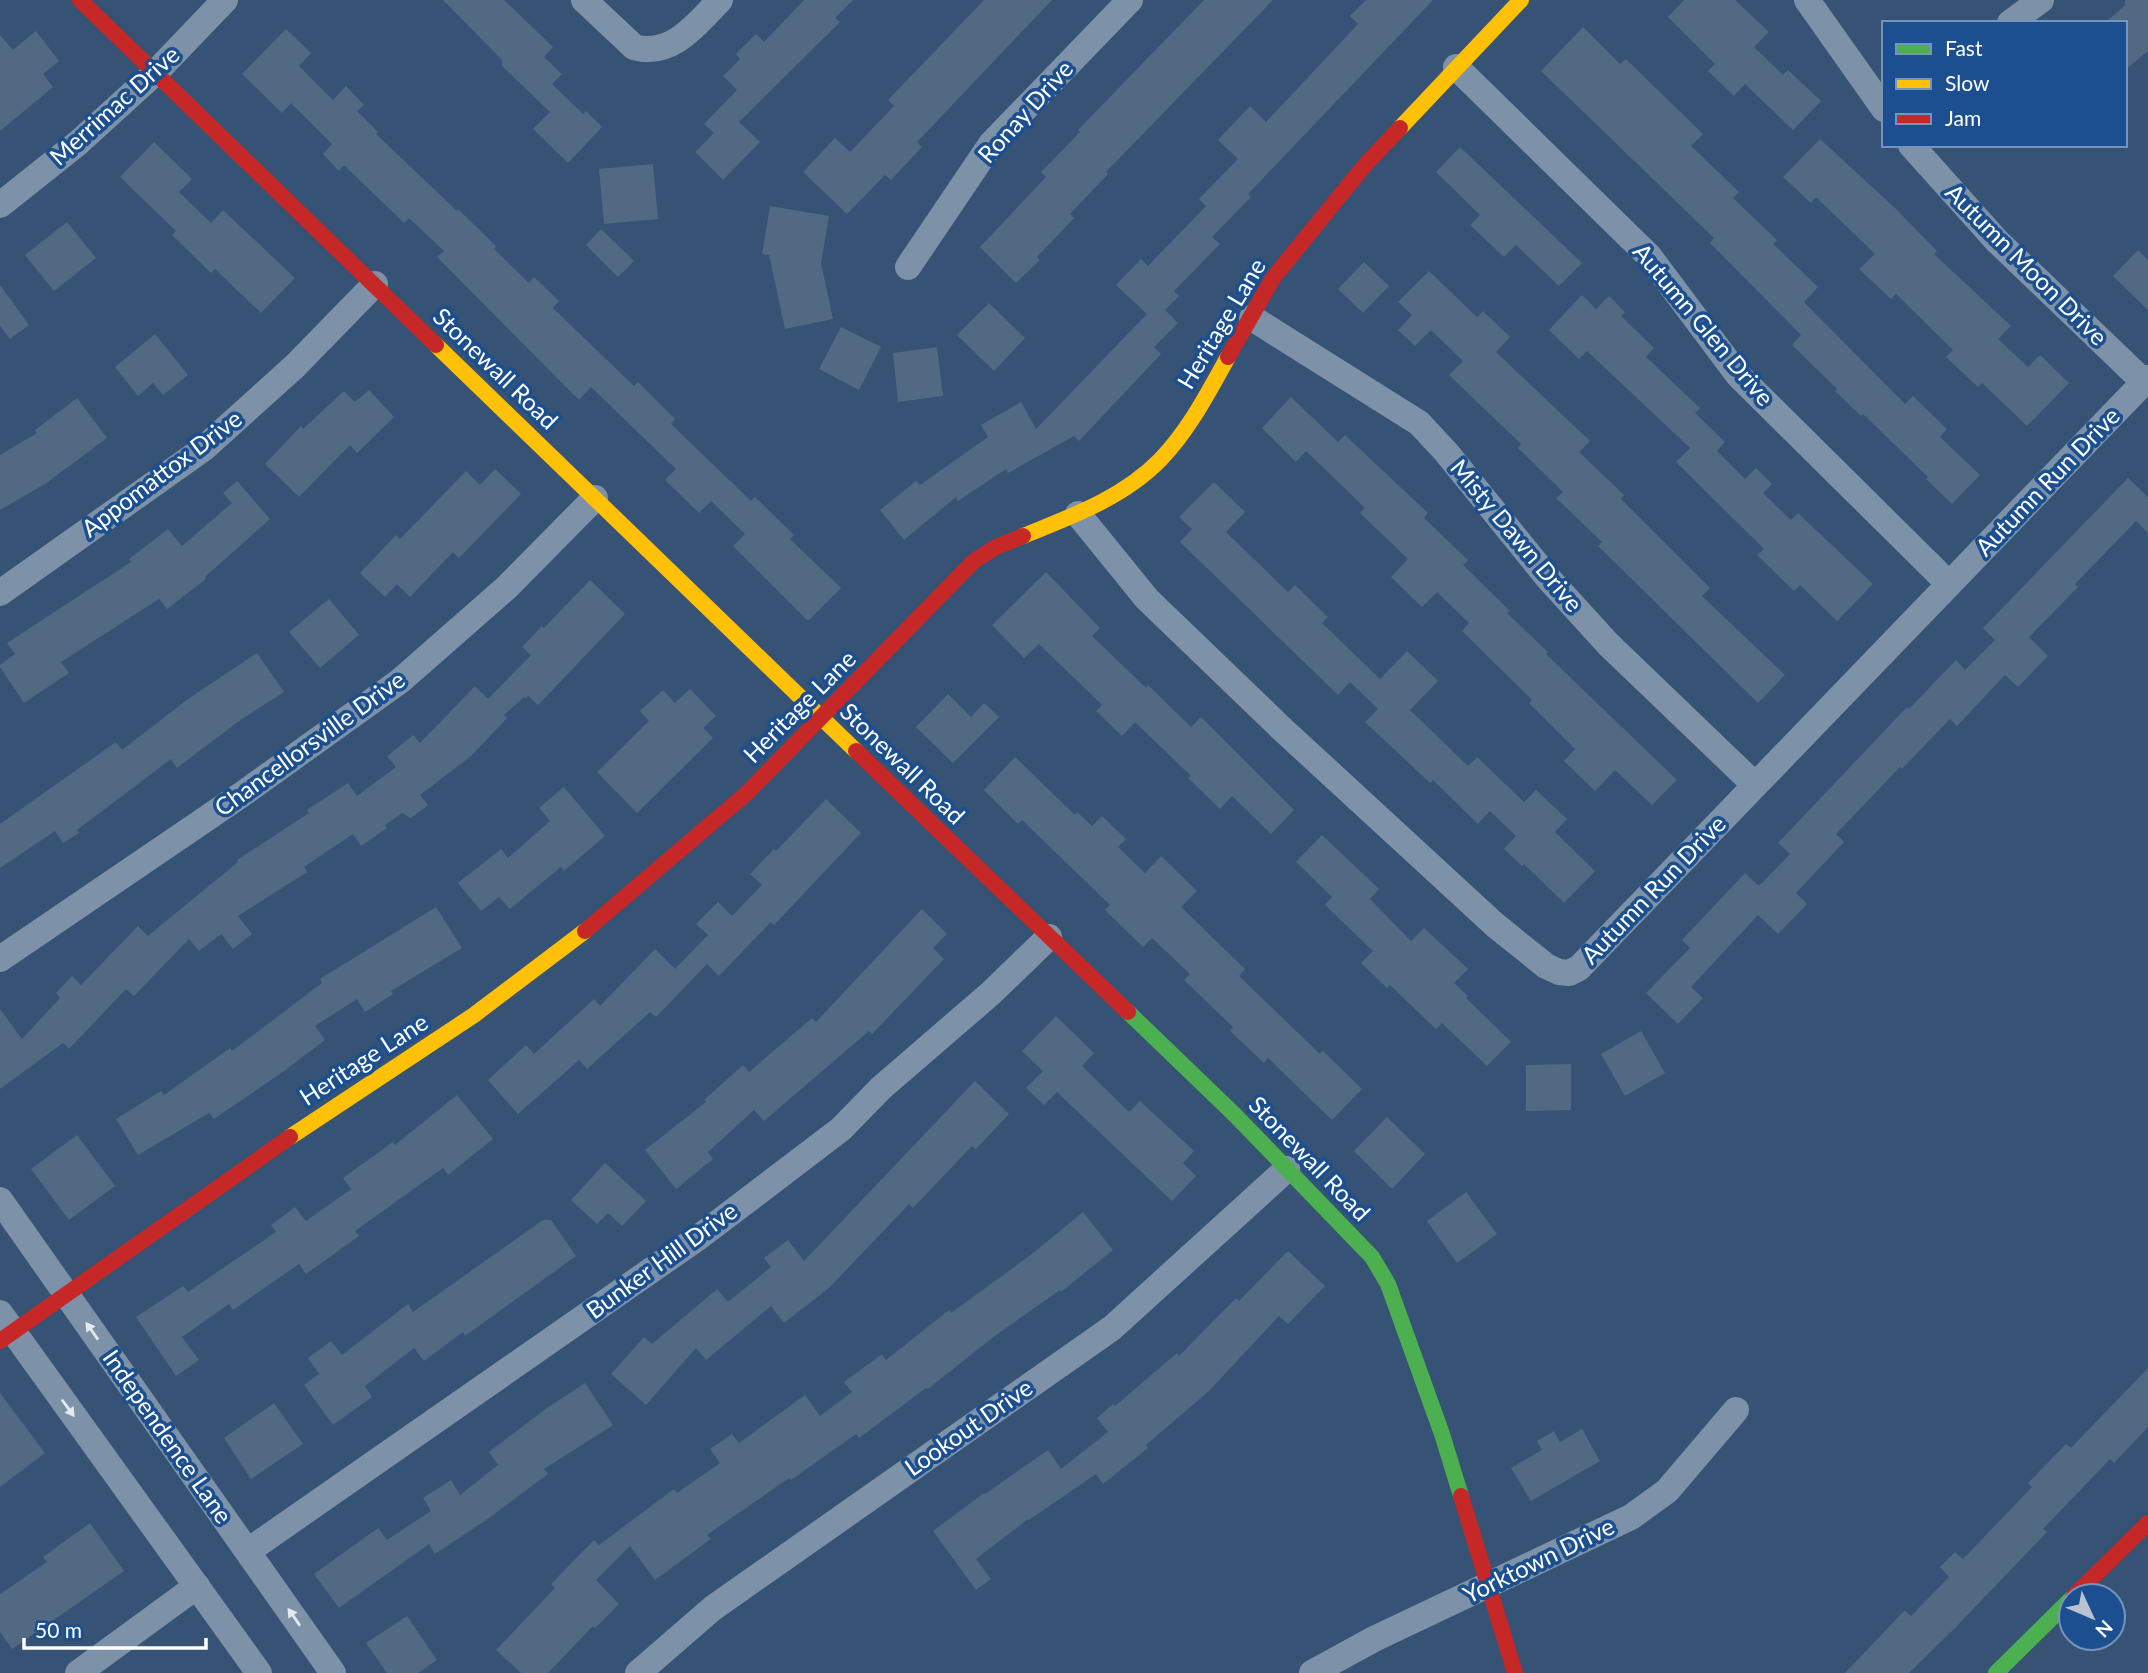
<svg xmlns="http://www.w3.org/2000/svg" width="2148" height="1673" viewBox="0 0 2148 1673" font-family="Lato,sans-serif">
<style>
.building{fill:#526984}
.lines{fill:none;stroke-linecap:round;stroke-linejoin:round}
.street{stroke:#7d92a8;stroke-width:26}
.fast{stroke:#4caf50;stroke-width:16}
.slow{stroke:#ffc107;stroke-width:16}
.jam{stroke:#c62828;stroke-width:16}
.oneway{fill:#e5e9ee}
.labels{text-anchor:middle;stroke-width:7;stroke-linejoin:round;paint-order:stroke}
.street-label{font-size:24px;fill:#fff;stroke:#1b4f8f}
</style>
<rect width="100%" height="100%" fill="#365274"/>
<g class="building">
<path d="M 443,0 L 504,0 L 553,47 L 544,57 L 562,74 L 552,84 L 583,114 L 586,111 L 602,127 L 568,163 L 533,129 L 550,112 L 502,66 L 502,60 Z"/>
<path d="M 804,0 L 853,0 L 835,18 L 840,22 L 825,37 L 739,122 L 760,142 L 723,180 L 695,152 L 714,133 L 704,124 L 737,90 L 723,76 L 740,59 L 736,54 L 756,34 L 764,42 Z"/>
<path d="M 984,0 L 1052,0 L 917,142 L 922,147 L 891,180 L 885,175 L 847,214 L 803,172 L 835,138 L 850,152 L 894,106 L 888,100 Z"/>
<path d="M 1204,0 L 1273,0 L 1106,172 L 1108,174 L 1070,214 L 1074,218 L 1037,257 L 1040,260 L 1016,283 L 980,247 L 1046,177 L 1041,172 L 1080,132 L 1078,130 Z"/>
<path d="M 1366,0 L 1433,0 L 1248,194 L 1251,197 L 1212,237 L 1220,244 L 1174,291 L 1179,296 L 1165,310 L 1178,323 L 1154,347 L 1161,354 L 1079,441 L 1074,436 L 1008,473 L 1006,469 L 958,501 L 956,497 L 904,540 L 880,510 L 916,481 L 920,485 L 988,437 L 981,425 L 1021,402 L 1036,429 L 1147,314 L 1116,285 L 1141,259 L 1148,266 L 1206,206 L 1199,199 L 1238,159 L 1218,140 L 1250,106 L 1266,122 L 1358,24 L 1350,16 Z"/>
<path d="M 1684,0 L 1735,0 L 1769,32 L 1754,47 L 1783,75 L 1788,70 L 1821,101 L 1793,130 L 1745,84 L 1734,96 L 1708,71 L 1715,64 L 1668,17 Z"/>
<path d="M 2125,0 L 2148,0 L 2148,51 L 2125,70 L 2125,23 L 2105,23 L 2125,5 Z"/>
<path d="M 1583,27 L 1620,64 L 1626,59 L 1703,134 L 1691,146 L 1739,192 L 1733,198 L 1777,240 L 1773,244 L 1818,287 L 1804,302 L 1905,404 L 1913,396 L 1947,429 L 1940,437 L 1980,475 L 1952,504 L 1926,479 L 1928,477 L 1863,414 L 1861,416 L 1835,391 L 1837,389 L 1792,345 L 1801,335 L 1710,243 L 1714,238 L 1541,71 Z"/>
<path d="M 286,29 L 311,53 L 299,66 L 333,100 L 346,86 L 364,105 L 357,111 L 378,132 L 376,134 L 457,211 L 458,209 L 496,246 L 494,249 L 529,283 L 534,277 L 559,301 L 553,308 L 634,386 L 638,382 L 675,419 L 671,424 L 751,501 L 755,497 L 794,535 L 790,539 L 841,588 L 808,621 L 733,546 L 745,534 L 711,501 L 699,513 L 665,480 L 676,469 L 591,387 L 579,400 L 437,257 L 444,251 L 409,218 L 404,223 L 344,165 L 339,171 L 323,154 L 332,144 L 291,103 L 282,113 L 242,74 Z"/>
<path d="M 36,31 L 59,61 L 43,74 L 53,87 L 0,131 L 0,35 L 13,50 Z"/>
<path d="M 1820,139 L 1895,208 L 1937,251 L 1934,254 L 2011,326 L 1998,339 L 2028,367 L 2040,355 L 2069,383 L 2027,426 L 1982,383 L 1978,387 L 1946,357 L 1953,350 L 1896,294 L 1891,299 L 1859,269 L 1875,254 L 1816,197 L 1811,203 L 1783,177 Z"/>
<path d="M 154,142 L 192,179 L 179,192 L 211,223 L 223,210 L 295,278 L 261,313 L 215,269 L 211,273 L 172,235 L 176,231 L 120,177 Z"/>
<path d="M 1460,147 L 1582,263 L 1559,286 L 1516,245 L 1504,257 L 1470,225 L 1480,215 L 1436,172 Z"/>
<path d="M 653,164 L 658,219 L 604,224 L 599,169 Z"/>
<path d="M 770,206 L 829,216 L 821,263 L 833,319 L 785,329 L 769,255 L 762,254 Z"/>
<path d="M 67,222 L 96,258 L 54,291 L 25,255 Z"/>
<path d="M 601,229 L 634,261 L 618,277 L 586,245 Z"/>
<path d="M 2138,250 L 2148,260 L 2148,310 L 2113,276 Z"/>
<path d="M 1364,262 L 1389,286 L 1363,313 L 1338,289 Z"/>
<path d="M 1429,271 L 1477,317 L 1483,311 L 1510,337 L 1496,352 L 1590,441 L 1579,452 L 1624,495 L 1621,499 L 1710,588 L 1702,596 L 1785,675 L 1758,703 L 1598,546 L 1602,542 L 1556,498 L 1563,492 L 1518,448 L 1521,444 L 1449,375 L 1463,361 L 1431,330 L 1415,346 L 1398,330 L 1412,315 L 1398,302 Z"/>
<path d="M 0,285 L 29,325 L 10,339 L 0,326 Z"/>
<path d="M 1582,295 L 1596,309 L 1609,296 L 1625,312 L 1621,316 L 1654,348 L 1646,357 L 1700,408 L 1695,413 L 1725,442 L 1717,451 L 1745,479 L 1756,468 L 1772,484 L 1763,493 L 1791,520 L 1798,513 L 1873,584 L 1837,621 L 1800,585 L 1794,591 L 1757,555 L 1764,549 L 1676,462 L 1690,448 L 1587,351 L 1579,359 L 1549,330 Z"/>
<path d="M 989,303 L 1025,338 L 994,371 L 957,335 Z"/>
<path d="M 841,327 L 881,347 L 859,390 L 819,369 Z"/>
<path d="M 155,334 L 188,375 L 163,395 L 153,383 L 138,396 L 115,367 Z"/>
<path d="M 937,347 L 943,396 L 898,402 L 893,353 Z"/>
<path d="M 369,390 L 394,417 L 357,453 L 350,445 L 299,497 L 265,464 L 301,426 L 303,429 L 344,391 L 355,402 Z"/>
<path d="M 1291,397 L 1338,442 L 1345,435 L 1428,513 L 1424,518 L 1468,560 L 1463,565 L 1510,611 L 1507,613 L 1548,652 L 1546,654 L 1677,780 L 1652,805 L 1615,770 L 1595,791 L 1564,761 L 1575,749 L 1529,703 L 1532,700 L 1462,631 L 1469,623 L 1437,592 L 1422,607 L 1391,577 L 1408,559 L 1360,513 L 1365,508 L 1306,451 L 1296,462 L 1262,428 Z"/>
<path d="M 77,398 L 107,438 L 45,484 L 0,510 L 0,455 L 37,433 L 35,430 Z"/>
<path d="M 495,469 L 521,494 L 459,558 L 453,552 L 410,597 L 397,584 L 385,597 L 360,573 L 396,535 L 400,539 L 466,471 L 480,485 Z"/>
<path d="M 2128,478 L 2148,497 L 2148,533 L 2136,521 L 2075,584 L 2078,587 L 2029,637 L 2048,656 L 2018,687 L 2005,675 L 1957,726 L 1950,719 L 1902,769 L 1900,767 L 1836,834 L 1844,842 L 1796,893 L 1807,904 L 1778,934 L 1758,915 L 1691,987 L 1703,998 L 1678,1024 L 1646,993 L 1690,948 L 1682,940 L 1745,873 L 1759,886 L 1790,854 L 1778,843 L 1907,707 L 1909,709 L 1956,660 L 1965,670 L 1995,640 L 1983,628 Z"/>
<path d="M 237,481 L 270,519 L 205,577 L 206,579 L 167,609 L 159,599 L 61,662 L 69,673 L 24,703 L 0,667 L 0,665 L 15,654 L 7,643 L 131,562 L 129,559 L 168,529 L 182,546 L 232,503 L 223,493 Z"/>
<path d="M 1214,482 L 1245,512 L 1226,532 L 1288,592 L 1295,585 L 1328,617 L 1322,623 L 1380,679 L 1407,651 L 1438,681 L 1410,710 L 1468,766 L 1477,757 L 1524,802 L 1536,790 L 1567,819 L 1555,832 L 1595,871 L 1564,903 L 1524,864 L 1522,866 L 1504,849 L 1516,836 L 1490,811 L 1478,824 L 1433,780 L 1430,783 L 1365,722 L 1378,709 L 1350,682 L 1338,695 L 1180,542 L 1192,529 L 1179,517 Z"/>
<path d="M 1046,572 L 1100,628 L 1092,636 L 1146,688 L 1148,685 L 1191,727 L 1201,717 L 1294,810 L 1271,834 L 1232,796 L 1220,809 L 1188,778 L 1191,776 L 1135,722 L 1122,736 L 1096,711 L 1102,705 L 1039,644 L 1024,658 L 992,625 Z"/>
<path d="M 590,580 L 625,614 L 538,705 L 528,696 L 525,699 L 524,697 L 504,715 L 507,718 L 471,756 L 420,795 L 428,805 L 411,818 L 402,813 L 385,825 L 387,828 L 361,846 L 353,834 L 304,867 L 307,872 L 238,916 L 252,934 L 233,949 L 221,934 L 199,951 L 189,939 L 134,996 L 126,989 L 69,1049 L 63,1043 L 0,1089 L 0,1009 L 22,1039 L 60,998 L 56,993 L 72,976 L 81,985 L 138,926 L 148,936 L 238,862 L 237,860 L 309,813 L 307,810 L 348,783 L 357,796 L 396,767 L 387,756 L 413,735 L 420,743 L 475,686 L 488,699 L 531,655 L 522,647 L 542,626 L 544,628 Z"/>
<path d="M 329,599 L 359,635 L 320,668 L 289,632 Z"/>
<path d="M 257,653 L 284,692 L 239,721 L 177,768 L 171,759 L 77,830 L 79,833 L 63,843 L 55,831 L 0,868 L 0,824 L 116,742 L 122,750 L 188,699 Z"/>
<path d="M 690,689 L 716,716 L 703,728 L 713,738 L 637,813 L 597,772 L 649,721 L 640,711 L 663,690 L 675,703 Z"/>
<path d="M 948,694 L 971,717 L 984,703 L 999,717 L 953,763 L 916,727 Z"/>
<path d="M 1015,757 L 1075,815 L 1077,812 L 1092,826 L 1102,816 L 1126,839 L 1118,847 L 1145,873 L 1161,856 L 1197,891 L 1181,907 L 1245,969 L 1239,976 L 1320,1054 L 1323,1051 L 1362,1089 L 1332,1120 L 1268,1058 L 1264,1063 L 1230,1031 L 1233,1027 L 1184,980 L 1190,974 L 1152,938 L 1143,947 L 1105,910 L 1110,905 L 1022,820 L 1018,824 L 984,790 Z"/>
<path d="M 564,787 L 605,836 L 564,871 L 561,867 L 510,909 L 499,897 L 481,911 L 458,883 L 501,849 L 508,858 L 550,821 L 539,808 Z"/>
<path d="M 826,799 L 861,833 L 774,925 L 771,922 L 719,976 L 707,964 L 656,1017 L 650,1012 L 587,1069 L 579,1060 L 518,1114 L 488,1080 L 526,1045 L 534,1054 L 594,999 L 600,1006 L 655,949 L 675,969 L 708,935 L 696,924 L 718,902 L 732,916 L 762,885 L 750,874 L 774,849 L 776,851 Z"/>
<path d="M 1322,835 L 1379,889 L 1370,899 L 1411,941 L 1424,928 L 1468,969 L 1454,983 L 1468,996 L 1466,998 L 1511,1042 L 1487,1066 L 1442,1023 L 1436,1029 L 1390,985 L 1387,988 L 1361,963 L 1373,951 L 1325,905 L 1332,897 L 1296,862 Z"/>
<path d="M 436,907 L 462,948 L 391,991 L 393,994 L 365,1012 L 357,999 L 315,1026 L 325,1040 L 284,1071 L 214,1119 L 209,1113 L 138,1155 L 116,1119 L 161,1091 L 164,1095 L 230,1048 L 232,1051 L 322,983 L 320,979 Z"/>
<path d="M 922,909 L 947,934 L 933,948 L 944,959 L 872,1034 L 869,1031 L 764,1121 L 754,1110 L 708,1152 L 713,1159 L 676,1189 L 645,1150 L 706,1102 L 704,1100 L 743,1065 L 749,1072 L 812,1018 L 816,1022 Z"/>
<path d="M 1056,1016 L 1094,1053 L 1082,1066 L 1129,1112 L 1140,1101 L 1194,1151 L 1183,1163 L 1196,1176 L 1172,1201 L 1057,1092 L 1044,1105 L 1026,1088 L 1043,1071 L 1022,1051 Z"/>
<path d="M 1641,1031 L 1665,1073 L 1625,1096 L 1601,1054 Z"/>
<path d="M 1571,1064 L 1571,1110 L 1526,1111 L 1526,1065 Z"/>
<path d="M 975,1081 L 1009,1114 L 976,1149 L 972,1146 L 913,1208 L 909,1204 L 829,1288 L 784,1323 L 771,1306 L 706,1360 L 696,1348 L 646,1405 L 611,1374 L 644,1337 L 652,1344 L 717,1289 L 728,1302 L 771,1267 L 764,1258 L 788,1240 L 804,1261 Z"/>
<path d="M 457,1095 L 493,1139 L 448,1175 L 443,1168 L 355,1231 L 359,1236 L 306,1274 L 299,1264 L 233,1310 L 229,1304 L 182,1337 L 199,1360 L 176,1376 L 136,1317 L 183,1286 L 188,1292 L 276,1232 L 271,1225 L 295,1207 L 306,1221 L 351,1189 L 343,1178 L 393,1142 L 395,1145 Z"/>
<path d="M 1387,1117 L 1425,1154 L 1392,1189 L 1354,1151 Z"/>
<path d="M 77,1135 L 115,1186 L 69,1220 L 31,1169 Z"/>
<path d="M 605,1163 L 646,1201 L 622,1226 L 608,1213 L 597,1224 L 571,1200 Z"/>
<path d="M 1466,1192 L 1497,1234 L 1457,1263 L 1427,1221 Z"/>
<path d="M 1083,1212 L 1113,1250 L 1061,1292 L 1060,1290 L 992,1338 L 928,1389 L 926,1388 L 859,1438 L 856,1434 L 791,1480 L 789,1478 L 707,1535 L 711,1539 L 655,1580 L 630,1546 L 596,1580 L 619,1604 L 595,1628 L 593,1626 L 548,1673 L 521,1673 L 496,1650 L 555,1588 L 551,1584 L 594,1540 L 599,1545 L 674,1489 L 677,1493 L 720,1463 L 710,1449 L 732,1434 L 739,1443 L 805,1395 L 820,1416 L 852,1392 L 844,1382 L 882,1354 L 886,1360 L 949,1310 L 951,1313 L 1032,1254 Z"/>
<path d="M 543,1220 L 551,1220 L 576,1256 L 465,1336 L 463,1332 L 424,1361 L 414,1348 L 365,1386 L 372,1397 L 333,1425 L 304,1385 L 319,1374 L 308,1358 L 331,1341 L 342,1355 L 408,1304 L 413,1312 Z"/>
<path d="M 1288,1251 L 1325,1286 L 1288,1324 L 1279,1316 L 1209,1391 L 1146,1445 L 1148,1448 L 1103,1484 L 1096,1474 L 1029,1520 L 1028,1519 L 976,1559 L 991,1579 L 976,1590 L 933,1531 L 984,1493 L 985,1494 L 1048,1450 L 1061,1469 L 1108,1432 L 1097,1418 L 1113,1404 L 1115,1406 L 1177,1353 L 1179,1356 L 1236,1298 L 1239,1301 Z"/>
<path d="M 2148,1368 L 2148,1427 L 2114,1463 L 2110,1459 L 2043,1529 L 2047,1532 L 1955,1628 L 1909,1673 L 1845,1673 L 1905,1610 L 1911,1616 L 1949,1577 L 1940,1567 L 1955,1552 L 1963,1559 L 2032,1487 L 2028,1483 L 2066,1444 L 2071,1448 Z"/>
<path d="M 585,1383 L 613,1425 L 544,1469 L 548,1474 L 489,1518 L 435,1554 L 429,1544 L 339,1608 L 314,1574 L 378,1528 L 387,1540 L 431,1511 L 423,1498 L 451,1480 L 460,1495 L 498,1465 L 489,1452 L 547,1408 Z"/>
<path d="M 0,1393 L 45,1453 L 0,1487 Z"/>
<path d="M 274,1403 L 303,1444 L 251,1479 L 224,1438 Z"/>
<path d="M 1582,1429 L 1600,1461 L 1531,1501 L 1511,1468 L 1542,1450 L 1537,1441 L 1554,1431 L 1560,1442 Z"/>
<path d="M 90,1523 L 124,1571 L 12,1649 L 0,1632 L 0,1594 L 47,1562 L 43,1557 Z"/>
<path d="M 407,1616 L 437,1660 L 418,1673 L 387,1673 L 366,1643 Z"/>
</g>
<g class="lines">
<g class="street">
<path d="M 584,0 L 634,47 C 671,58 697,24 720,0"/>
<path d="M 1807,0 L 1884,109"/>
<path d="M 2010,23 L 2041,0"/>
<path d="M 1456,67 L 1649,256 L 1738,375 L 1949,584"/>
<path d="M 1911,145 L 1997,241 L 2144,382"/>
<path d="M 0,205 L 78,143 L 156,72 L 225,0"/>
<path d="M 908,267 L 991,144 L 1130,0"/>
<path d="M 1252,318 L 1419,423 L 1446,452 L 1548,578 L 1608,644 L 1755,785"/>
<path d="M 1078,514 L 1147,599 L 1281,728 L 1495,925 L 1546,966 L 1559,972 L 1569,973 L 1579,968 L 2148,378"/>
<path d="M 0,593 L 203,449 L 295,366 L 375,284"/>
<path d="M 0,959 L 241,795 L 400,681 L 506,588 L 595,498"/>
<path d="M 0,1200 L 333,1673"/>
<path d="M 0,1313 L 259,1673"/>
<path d="M 248,1551 L 699,1237 L 841,1129 L 881,1088 L 991,993 L 1049,937"/>
<path d="M 78,1673 L 197,1586"/>
<path d="M 638,1673 L 713,1608 L 1112,1328 L 1287,1169"/>
<path d="M 1312,1673 L 1374,1639 L 1631,1517 L 1667,1491 L 1736,1410"/>
</g>
<g class="fast">
<path d="M 1128,1012 L 1235,1115 L 1372,1257 L 1388,1284 L 1442,1434 L 1461,1496"/>
<path d="M 1996,1673 L 2071,1599"/>
</g>
<g class="slow">
<path d="M 1400,128 L 1521,0"/>
<path d="M 436,345 L 856,751"/>
<path d="M 1023,536 C 1070,517 1123,498 1160,460 C 1189,430 1208,393 1228,357"/>
<path d="M 290,1137 L 474,1015 L 585,931"/>
</g>
<g class="jam">
<path d="M 80,0 L 436,345"/>
<path d="M 1228,357 L 1273,278 L 1365,165 L 1400,128"/>
<path d="M 856,751 L 1128,1012"/>
<path d="M 585,931 L 747,793 L 974,561 L 996,547 L 1023,536"/>
<path d="M 0,1341 L 290,1137"/>
<path d="M 1461,1496 L 1515,1673"/>
<path d="M 2074,1596 L 2148,1523"/>
</g>
</g>
<defs><path id="oneway-solid" d="M-6-.8H1V-3.2L6.5 0L1 3.2V.8H-6Z" transform="scale(1.75)"/></defs>
<g class="oneway">
<use href="#oneway-solid" transform="translate(92 1331) rotate(-125)"/>
<use href="#oneway-solid" transform="translate(68 1408) rotate(54)"/>
<use href="#oneway-solid" transform="translate(294 1617) rotate(-125)"/>
</g>
<g class="labels">
<g class="street-label">
<text transform="translate(115 106) rotate(-42)" y="8">Merrimac Drive</text>
<text transform="translate(1026 112) rotate(-48)" y="8">Ronay Drive</text>
<text transform="translate(2026 265) rotate(45)" y="8">Autumn Moon Drive</text>
<text transform="translate(1222 324) rotate(-59)" y="8">Heritage Lane</text>
<text transform="translate(1703 325) rotate(50)" y="8">Autumn Glen Drive</text>
<text transform="translate(495 369) rotate(44)" y="8">Stonewall Road</text>
<text transform="translate(162 474) rotate(-37)" y="8">Appomattox Drive</text>
<text transform="translate(2048 482) rotate(-46)" y="8">Autumn Run Drive</text>
<text transform="translate(1516 536) rotate(50)" y="8">Misty Dawn Drive</text>
<text transform="translate(800 707) rotate(-45)" y="8">Heritage Lane</text>
<text transform="translate(310 744) rotate(-36)" y="8">Chancellorsville Drive</text>
<text transform="translate(902 764) rotate(44)" y="8">Stonewall Road</text>
<text transform="translate(1654 890) rotate(-46)" y="8">Autumn Run Drive</text>
<text transform="translate(364 1060) rotate(-33)" y="8">Heritage Lane</text>
<text transform="translate(1309 1159) rotate(46)" y="8">Stonewall Road</text>
<text transform="translate(662 1261) rotate(-36)" y="8">Bunker Hill Drive</text>
<text transform="translate(969 1428) rotate(-35)" y="8">Lookout Drive</text>
<text transform="translate(167 1437) rotate(55)" y="8">Independence Lane</text>
<text transform="translate(1539 1561) rotate(-26)" y="8">Yorktown Drive</text>
</g>
</g>
<rect x="1882" y="21" width="245" height="126" fill="#1b4f8f" stroke="#7695bc" stroke-width="2"/>
<rect x="1896" y="44" width="35" height="10" fill="#4caf50" stroke="#7695bc" stroke-width="2"/>
<text x="1945" y="56" font-size="21" fill="#ffffff">Fast</text>
<rect x="1896" y="79" width="35" height="10" fill="#ffc107" stroke="#7695bc" stroke-width="2"/>
<text x="1945" y="91" font-size="21" fill="#ffffff">Slow</text>
<rect x="1896" y="114" width="35" height="10" fill="#c62828" stroke="#7695bc" stroke-width="2"/>
<text x="1945" y="126" font-size="21" fill="#ffffff">Jam</text>
<g transform="translate(2092 1617) rotate(134)"><circle r="33" fill="#1b4f8f" stroke="#7695bc" stroke-width="2"/>
<path d="M0-5L12 26L0 18L-12 26Z" fill="#b9c2ce"/>
<text y="-10" font-size="19" font-weight="bold" text-anchor="middle" fill="#ffffff">N</text>
</g>
<path d="M24 1638v10h182v-10" fill="none" stroke="#ffffff" stroke-width="3.5"/>
<text x="35" y="1638" font-size="21" fill="#ffffff" stroke="#1b4f8f" stroke-width="5" paint-order="stroke">50 m</text>
</svg>
